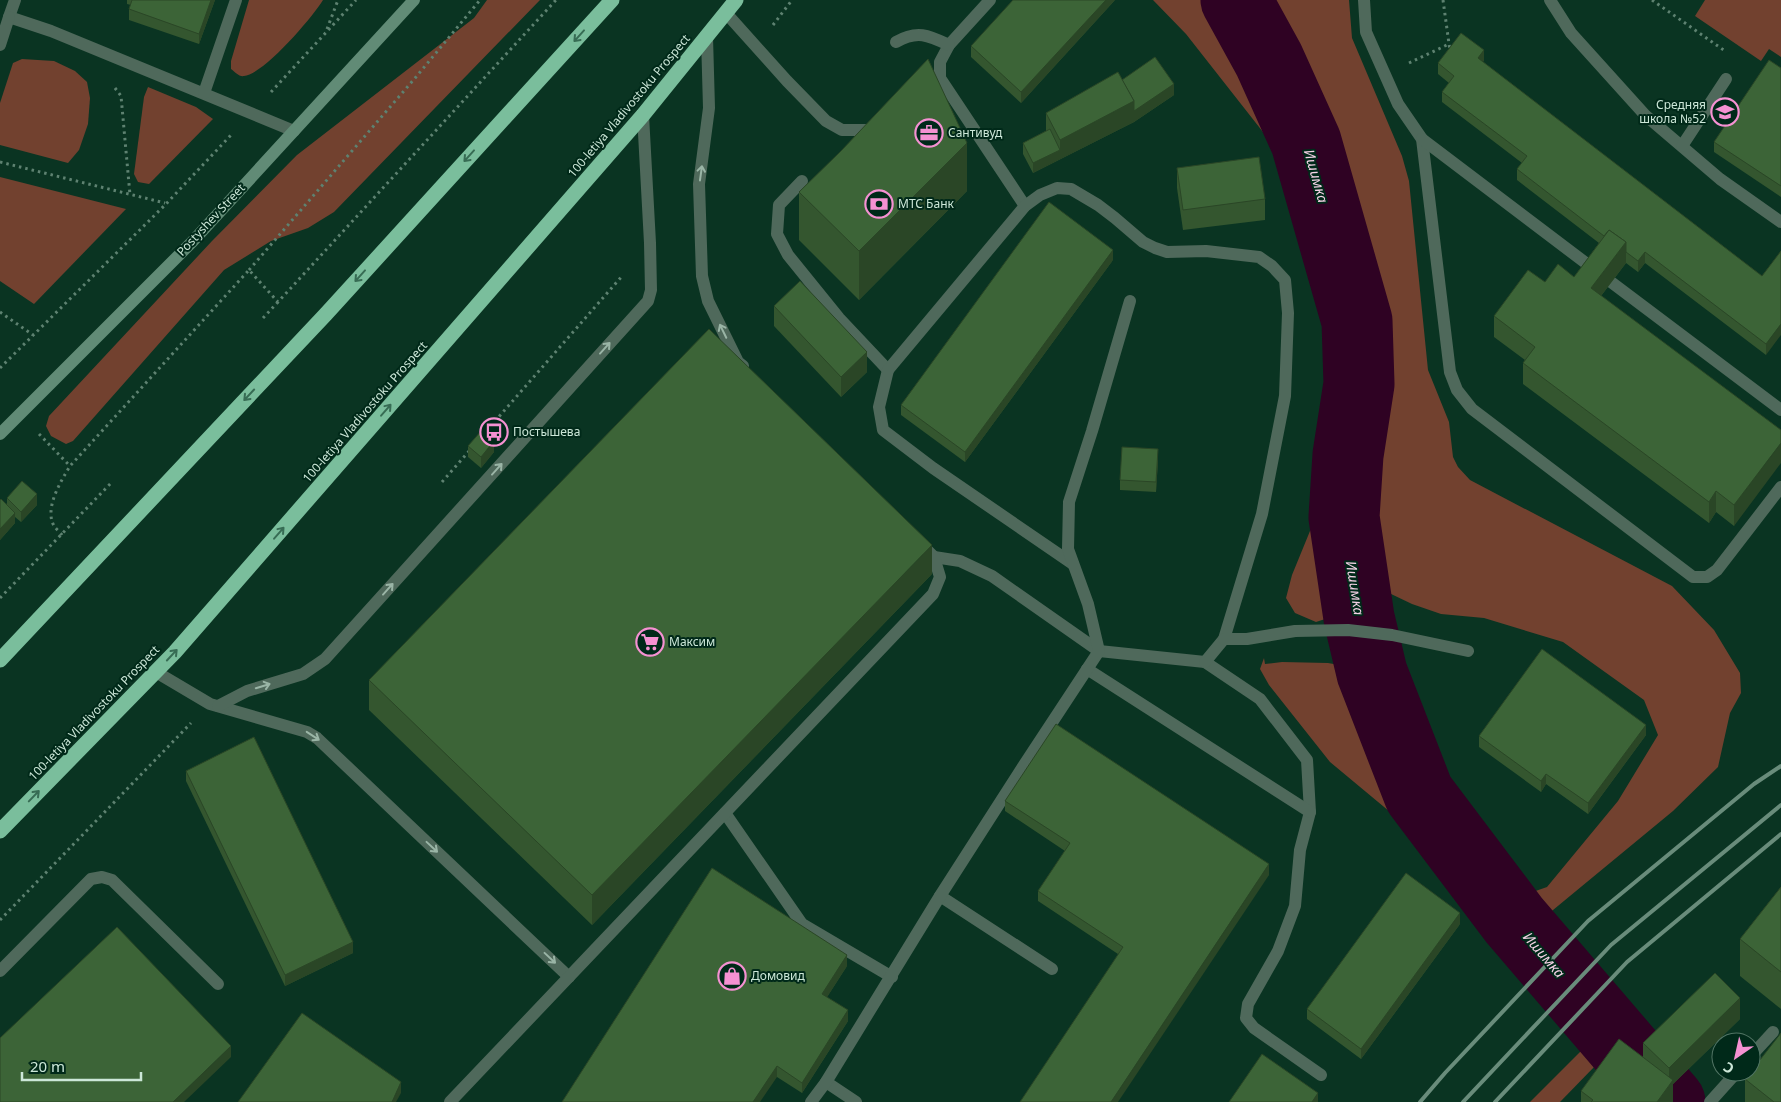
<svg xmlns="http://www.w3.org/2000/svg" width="1781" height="1102" viewBox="0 0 1781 1102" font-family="'Noto Sans',sans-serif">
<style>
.green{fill:#72412f}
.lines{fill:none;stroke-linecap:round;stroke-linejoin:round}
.river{stroke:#2f0223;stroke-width:71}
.path{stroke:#5e8271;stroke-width:3;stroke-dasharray:2.5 4;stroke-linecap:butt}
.lane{stroke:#4f695b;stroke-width:12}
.secondary{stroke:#618b76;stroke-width:12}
.highway{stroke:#7abe9c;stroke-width:15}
.rail{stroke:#698c7b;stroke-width:4}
.wall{fill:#34562f}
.shaded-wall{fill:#2a4626}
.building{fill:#3c6437;stroke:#2a4626}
.oneway{stroke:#376c54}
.oneway2{stroke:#9ab5a6}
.labels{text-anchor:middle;stroke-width:4;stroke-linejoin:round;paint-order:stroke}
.poi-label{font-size:12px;fill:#cce7d8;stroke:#002919;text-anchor:start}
.street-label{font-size:12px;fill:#cce7d8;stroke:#002919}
.water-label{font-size:14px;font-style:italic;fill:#f5d3e7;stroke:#002919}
</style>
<rect width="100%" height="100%" fill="#0a3422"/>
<g class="green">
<path d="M 249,0 L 323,0 C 312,18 264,74 244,76 C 239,77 235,72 231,69 L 231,61 Z"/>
<path d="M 487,0 L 540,0 L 334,212 L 308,228 L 271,241 L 224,270 L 73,441 L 66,444 L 51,436 L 46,426 L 49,416 L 212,241 L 297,155 L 474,18 Z"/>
<path d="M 1153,0 L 1349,0 L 1352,38 L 1402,156 L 1409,181 L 1428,370 L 1449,422 L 1453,457 L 1458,467 L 1470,480 L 1672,586 L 1714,630 L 1740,673 L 1741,693 L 1730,713 L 1718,767 L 1673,811 L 1530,929 L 1501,925 L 1493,915 L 1486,898 L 1467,876 L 1330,762 L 1269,685 L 1260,669 L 1264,658 L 1265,664 L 1282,662 L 1328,663 L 1356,668 L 1374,689 L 1402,710 L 1425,736 L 1443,769 L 1442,811 L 1501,891 L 1524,895 L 1547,887 L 1618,801 L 1658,735 L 1644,700 L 1563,642 L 1484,618 L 1441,614 L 1412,604 L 1389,593 L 1362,607 L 1316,622 L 1295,613 L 1286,598 L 1292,575 L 1319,509 L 1340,470 L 1352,416 L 1342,322 L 1315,235 L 1274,146 L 1186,34 Z"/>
<path d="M 1705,0 L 1781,0 L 1781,57 L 1769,49 L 1761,61 L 1695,16 Z"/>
<path d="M 22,59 L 54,61 L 75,71 L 87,82 L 90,98 L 88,124 L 79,150 L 68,163 L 0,145 L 0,103 L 13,63 Z"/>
<path d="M 148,87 L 196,107 L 213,119 L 149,184 L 138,182 L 134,174 L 144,97 Z"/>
<path d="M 0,177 L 126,209 L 34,304 L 0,281 Z"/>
<path d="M 1587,1045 L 1592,1047 L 1600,1056 L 1596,1065 L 1560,1102 L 1530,1102 Z"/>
</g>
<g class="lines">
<path class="river" d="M 1236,0 L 1269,60 L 1306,142 L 1357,321 L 1359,384 L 1348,455 L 1344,517 L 1359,618 L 1372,673 L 1419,794 L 1514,920 L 1670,1102"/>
<g class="path">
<path d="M 1443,0 L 1450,51"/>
<path d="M 1652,0 L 1725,51"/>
<path d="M 773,25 L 792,0"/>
<path d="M 327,29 L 338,0"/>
<path d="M 1409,63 L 1449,44"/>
<path d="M 115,88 L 121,96 L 130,195"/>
<path d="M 271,92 L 356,0"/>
<path d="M 0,162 L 165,203"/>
<path d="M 249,270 L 416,77 L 480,0"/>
<path d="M 0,312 L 33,335"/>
<path d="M 263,318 L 278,302"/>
<path d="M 0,368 L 166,204 L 231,135"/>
<path d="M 39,434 L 70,466"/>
<path d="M 482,436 L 623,275"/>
<path d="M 442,482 L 470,450"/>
<path d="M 62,535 C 60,532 56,529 54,526 C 44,508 61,481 70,466 L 249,270 L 278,302 L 556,0"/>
<path d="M 0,598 L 112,482"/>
<path d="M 0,920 L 191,723"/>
</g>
<g class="lane">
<path d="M 15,0 L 9,17 L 51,31 L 294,131"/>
<path d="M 990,0 L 949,45 L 940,62 L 940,78 L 1025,206"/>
<path d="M 1364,0 L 1366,32 L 1398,104 L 1422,139 L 1450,372 L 1457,390 L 1472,409 L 1693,577 L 1707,577 L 1717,570 L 1781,487"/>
<path d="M 1550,0 L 1571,33 L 1645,115 L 1720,179 L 1781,222"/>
<path d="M 726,13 L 787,81 L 826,121 L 842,130 L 877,130"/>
<path d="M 707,37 L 709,108 L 699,184 L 702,276 L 708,301 L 738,362 L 743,366"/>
<path d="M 896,42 C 917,30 928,35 949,45"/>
<path d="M 0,45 L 9,17"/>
<path d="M 204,93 L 236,0"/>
<path d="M 1422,139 L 1595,270"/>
<path d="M 1682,146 L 1726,79"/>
<path d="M 802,181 L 779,205 L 777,234 L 788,255 L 839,318 L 888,370"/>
<path d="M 1611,282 L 1781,410"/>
<path d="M 934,557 L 960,561 L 992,576 L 1099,651 L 1205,662 L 1260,699 L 1307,760 L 1310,812 L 1300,850 L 1295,906 L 1278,951 L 1248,1004 L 1246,1018 L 1254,1028 L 1321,1075"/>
<path d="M 1073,564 L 933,468 L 883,430 L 879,407 L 888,370 L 1025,206 L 1040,195 L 1057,188 L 1071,189 L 1098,205 L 1115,218 L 1143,242 L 1155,248 L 1167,252 L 1206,251 L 1259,257 L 1272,266 L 1285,280 L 1288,313 L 1285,396 L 1262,514 L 1224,639 L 1205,662"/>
<path d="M 1224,639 L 1247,639 L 1295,631 L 1348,630 L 1392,635 L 1468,651"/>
<path d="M 1087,669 L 1310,812"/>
<path d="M 156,672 L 210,704 L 307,732 L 317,738 L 569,977"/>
<path d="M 218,706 L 247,691 L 303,674 L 325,659 L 648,301 L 651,290 L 650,243 L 643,115"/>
<path d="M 725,813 L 802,924 L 892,977"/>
<path d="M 940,896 L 1052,969"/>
<path d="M 0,971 L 91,879 L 102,877 L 112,880 L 218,984"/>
<path d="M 1751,1056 L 1773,1032"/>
<path d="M 826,1082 L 856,1102"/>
<path d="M 450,1102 L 933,594 L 940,577 L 934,557 L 920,543"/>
<path d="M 811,1102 L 826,1082 L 940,896 L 1024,765 L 1099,651 L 1088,604 L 1068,549 L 1069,502 L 1092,431 L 1130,301"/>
<path d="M 1710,1102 L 1737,1072"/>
</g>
<path class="secondary" d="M 0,434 L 193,241 L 414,0"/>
<g class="highway">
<path d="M 0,660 L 326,314 L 612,0"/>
<path d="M 0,831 L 175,652 L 643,115 L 736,0"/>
</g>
<g class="rail">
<path d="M 1420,1102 L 1445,1073 L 1588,921 L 1754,784 L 1781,766"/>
<path d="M 1463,1102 L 1611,945 L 1781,805"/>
<path d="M 1495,1102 L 1627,962 L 1781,834"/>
</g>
</g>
<g class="wall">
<path d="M 127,0 L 215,0 L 199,44 L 129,20 L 129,9 L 131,5 L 127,4 Z"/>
<path d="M 1115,0 L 1021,103 L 971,57 L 971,46 Z"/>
<path d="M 1484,60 L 1483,62 L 1762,276 L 1781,251 L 1766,355 L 1645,263 L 1638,272 L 1626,263 L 1601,296 L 1781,430 L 1734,526 L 1716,512 L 1709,523 L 1523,384 L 1523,363 L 1525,360 L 1494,337 L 1494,316 L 1545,282 L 1574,277 L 1599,243 L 1517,180 L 1517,169 L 1522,163 L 1442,102 L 1442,92 L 1449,83 L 1438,74 L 1438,63 Z"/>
<path d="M 1781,68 L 1781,197 L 1714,152 L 1714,142 Z"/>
<path d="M 1174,95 L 1134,122 L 1033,173 L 1023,154 L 1023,143 L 1046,131 L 1046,113 Z"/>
<path d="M 1177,168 L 1265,199 L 1265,220 L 1183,230 L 1177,188 Z"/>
<path d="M 967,191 L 859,300 L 799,240 L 799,192 Z"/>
<path d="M 1113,260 L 965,462 L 901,415 L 901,405 Z"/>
<path d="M 774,306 L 867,372 L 841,397 L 774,326 Z"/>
<path d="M 468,446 L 494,452 L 481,468 L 468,457 Z"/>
<path d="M 1158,460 L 1156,492 L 1120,490 L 1120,480 Z"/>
<path d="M 7,498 L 37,505 L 21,522 L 15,517 L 15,523 L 0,540 L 0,500 L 7,504 Z"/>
<path d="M 932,574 L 592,925 L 369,710 L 369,680 Z"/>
<path d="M 1646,735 L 1588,814 L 1546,784 L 1541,792 L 1479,747 L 1479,736 Z"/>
<path d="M 186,771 L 353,953 L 285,986 L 186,781 Z"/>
<path d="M 1005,801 L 1269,875 L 1118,954 L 1038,901 L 1038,891 L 1065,851 L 1005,811 Z"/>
<path d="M 1781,887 L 1781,1009 L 1740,976 L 1740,939 Z"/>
<path d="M 1460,924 L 1361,1059 L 1307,1019 L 1307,1009 Z"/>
<path d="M 847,966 L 827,997 L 848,1021 L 802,1093 L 777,1077 L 562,1102 Z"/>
<path d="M 1740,1019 L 1673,1084 L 1673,1102 L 1581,1102 L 1581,1091 L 1643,1057 L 1643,1043 Z"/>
<path d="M 1745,1079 L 1781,1102 L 1745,1102 Z"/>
</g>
<g class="shaded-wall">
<path d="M 211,0 L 215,0 L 199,44 L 199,34 Z"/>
<path d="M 1106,0 L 1115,0 L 1021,103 L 1021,92 Z"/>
<path d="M 1484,50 L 1484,60 L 1478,69 L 1478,58 Z"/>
<path d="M 1174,84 L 1174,95 L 1134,122 L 1033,173 L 1033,163 L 1060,150 L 1060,140 L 1134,101 Z"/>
<path d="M 967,143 L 967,191 L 859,300 L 859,251 Z"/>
<path d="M 1626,242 L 1626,263 L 1591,309 L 1591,288 Z"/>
<path d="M 1113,250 L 1113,260 L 965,462 L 965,452 Z"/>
<path d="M 1645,252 L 1645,263 L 1638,272 L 1638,261 Z"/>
<path d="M 1781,324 L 1781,335 L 1766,355 L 1766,344 Z"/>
<path d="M 867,352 L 867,372 L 841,397 L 841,377 Z"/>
<path d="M 494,441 L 494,452 L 481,468 L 481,457 Z"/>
<path d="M 1781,443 L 1781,463 L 1734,526 L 1734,505 Z"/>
<path d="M 1158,449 L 1158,460 L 1156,492 L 1156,482 Z"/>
<path d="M 1716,491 L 1716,512 L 1709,523 L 1709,502 Z"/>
<path d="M 37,494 L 37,505 L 21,522 L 21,512 Z"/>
<path d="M 15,513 L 15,523 L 0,540 L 0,529 Z"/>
<path d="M 932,545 L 932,574 L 592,925 L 592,895 Z"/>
<path d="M 1646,725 L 1646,735 L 1588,814 L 1588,803 Z"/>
<path d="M 1546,774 L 1546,784 L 1541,792 L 1541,781 Z"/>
<path d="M 1269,864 L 1269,875 L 1118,1102 L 1111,1102 Z"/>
<path d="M 1460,913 L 1460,924 L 1361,1059 L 1361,1049 Z"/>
<path d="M 353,942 L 353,953 L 285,986 L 285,975 Z"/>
<path d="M 847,955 L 847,966 L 822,1005 L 822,994 Z"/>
<path d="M 1740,998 L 1740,1019 L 1673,1084 L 1673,1102 L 1657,1102 L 1669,1086 L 1669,1068 Z"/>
<path d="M 848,1010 L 848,1021 L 802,1093 L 802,1083 Z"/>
<path d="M 231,1046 L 231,1057 L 184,1102 L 173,1102 Z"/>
<path d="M 777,1066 L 777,1077 L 760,1102 L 753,1102 Z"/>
<path d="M 401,1082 L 401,1093 L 396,1102 L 392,1102 Z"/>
<path d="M 1318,1093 L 1318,1102 L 1312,1102 Z"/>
</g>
<g class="building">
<path d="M 132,0 L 211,0 L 199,34 L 129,9 Z"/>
<path d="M 1013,0 L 1106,0 L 1021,92 L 971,46 Z"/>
<path d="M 1461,33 L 1484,50 L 1478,58 L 1762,276 L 1781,251 L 1781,324 L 1766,344 L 1645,252 L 1638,261 L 1626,252 L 1626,242 L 1609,230 L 1604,236 L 1517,169 L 1527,156 L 1442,92 L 1454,76 L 1438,63 Z"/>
<path d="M 1155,57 L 1174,84 L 1134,111 L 1134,101 L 1122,80 Z"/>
<path d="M 928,59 L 967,143 L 859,251 L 799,192 L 841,151 Z"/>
<path d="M 1769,60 L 1781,68 L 1781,186 L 1714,142 Z"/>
<path d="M 1118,72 L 1134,101 L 1060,140 L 1046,113 Z"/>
<path d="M 1050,129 L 1060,150 L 1033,163 L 1023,143 Z"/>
<path d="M 1259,157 L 1265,199 L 1183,210 L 1177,168 Z"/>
<path d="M 1049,202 L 1113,250 L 965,452 L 901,405 Z"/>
<path d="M 1609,230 L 1626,242 L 1591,288 L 1781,430 L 1781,443 L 1734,505 L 1716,491 L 1709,502 L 1523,363 L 1535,347 L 1494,316 L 1528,270 L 1545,282 L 1558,264 L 1574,277 Z"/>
<path d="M 800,281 L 867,352 L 841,377 L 774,306 Z"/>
<path d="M 709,329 L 932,545 L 592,895 L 369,680 Z"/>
<path d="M 482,430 L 494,441 L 481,457 L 468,446 Z"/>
<path d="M 1122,447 L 1158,449 L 1156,482 L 1120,480 Z"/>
<path d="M 22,481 L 37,494 L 21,512 L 7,498 Z"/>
<path d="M 1,499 L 15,513 L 0,529 L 0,500 Z"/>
<path d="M 1542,649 L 1646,725 L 1588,803 L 1546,774 L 1541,781 L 1479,736 Z"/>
<path d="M 1056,724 L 1269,864 L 1111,1102 L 1020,1102 L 1123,947 L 1038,891 L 1070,843 L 1005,801 Z"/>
<path d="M 254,737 L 353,942 L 285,975 L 186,771 Z"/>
<path d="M 712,868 L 847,955 L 822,994 L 848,1010 L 802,1083 L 777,1066 L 753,1102 L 562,1102 Z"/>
<path d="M 1406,873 L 1460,913 L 1361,1049 L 1307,1009 Z"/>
<path d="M 1781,887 L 1781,972 L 1740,939 Z"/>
<path d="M 117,927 L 231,1046 L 173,1102 L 0,1102 L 0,1038 Z"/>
<path d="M 1715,973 L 1740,998 L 1669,1068 L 1643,1043 Z"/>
<path d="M 302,1013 L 401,1082 L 392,1102 L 238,1102 Z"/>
<path d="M 1781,1033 L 1781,1102 L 1774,1102 L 1745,1079 Z"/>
<path d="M 1619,1039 L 1673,1080 L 1657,1102 L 1591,1102 L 1593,1100 L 1581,1091 Z"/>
<path d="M 1262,1054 L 1318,1093 L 1312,1102 L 1229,1102 Z"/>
</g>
<defs><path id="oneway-shaft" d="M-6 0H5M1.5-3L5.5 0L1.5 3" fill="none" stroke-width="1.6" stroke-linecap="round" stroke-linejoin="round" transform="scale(1.25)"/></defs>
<g class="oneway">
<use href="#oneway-shaft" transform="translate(579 36) rotate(132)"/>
<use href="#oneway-shaft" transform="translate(469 156) rotate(132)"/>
<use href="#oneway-shaft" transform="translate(360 276) rotate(132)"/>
<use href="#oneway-shaft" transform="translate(249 395) rotate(133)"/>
<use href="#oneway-shaft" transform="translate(386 410) rotate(-49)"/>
<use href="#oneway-shaft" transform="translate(279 533) rotate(-49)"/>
<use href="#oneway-shaft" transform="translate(172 655) rotate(-47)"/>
<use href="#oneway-shaft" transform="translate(34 796) rotate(-46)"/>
</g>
<g class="oneway2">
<use href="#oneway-shaft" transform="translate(701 173) rotate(-82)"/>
<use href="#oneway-shaft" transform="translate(723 331) rotate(-116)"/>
<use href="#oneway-shaft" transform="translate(605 348) rotate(-48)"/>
<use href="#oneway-shaft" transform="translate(497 469) rotate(-48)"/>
<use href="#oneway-shaft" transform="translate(388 589) rotate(-48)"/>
<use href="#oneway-shaft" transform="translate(263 686) rotate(-17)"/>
<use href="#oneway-shaft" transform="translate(313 736) rotate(33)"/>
<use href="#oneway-shaft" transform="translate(432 847) rotate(43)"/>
<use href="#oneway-shaft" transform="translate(550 958) rotate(43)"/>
</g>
<defs>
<g id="school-ring" transform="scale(1.4375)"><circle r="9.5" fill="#002919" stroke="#f591d2" stroke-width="1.5"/><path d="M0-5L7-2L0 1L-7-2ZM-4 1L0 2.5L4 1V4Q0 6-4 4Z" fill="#f591d2"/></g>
<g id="office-ring" transform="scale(1.4375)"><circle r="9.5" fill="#002919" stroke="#f591d2" stroke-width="1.5"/><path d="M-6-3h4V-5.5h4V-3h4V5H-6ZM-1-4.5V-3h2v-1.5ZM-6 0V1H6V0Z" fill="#f591d2"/></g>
<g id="bank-ring" transform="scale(1.4375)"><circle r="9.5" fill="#002919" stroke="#f591d2" stroke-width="1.5"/><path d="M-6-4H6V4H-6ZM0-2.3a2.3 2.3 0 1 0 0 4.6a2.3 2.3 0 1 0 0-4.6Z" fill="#f591d2"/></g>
<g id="bus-ring" transform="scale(1.4375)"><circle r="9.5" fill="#002919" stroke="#f591d2" stroke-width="1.5"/><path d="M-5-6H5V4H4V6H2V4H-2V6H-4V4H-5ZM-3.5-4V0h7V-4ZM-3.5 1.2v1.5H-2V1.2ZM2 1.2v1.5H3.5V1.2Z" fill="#f591d2"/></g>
<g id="supermarket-ring" transform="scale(1.4375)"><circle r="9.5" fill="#002919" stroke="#f591d2" stroke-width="1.5"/><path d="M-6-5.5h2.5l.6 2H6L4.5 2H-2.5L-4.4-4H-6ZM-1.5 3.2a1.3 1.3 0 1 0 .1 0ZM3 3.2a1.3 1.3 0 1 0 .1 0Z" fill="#f591d2"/></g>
<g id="shop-ring" transform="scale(1.4375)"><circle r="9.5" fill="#002919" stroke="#f591d2" stroke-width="1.5"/><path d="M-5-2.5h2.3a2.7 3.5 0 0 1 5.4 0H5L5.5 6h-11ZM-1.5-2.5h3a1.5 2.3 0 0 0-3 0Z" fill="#f591d2"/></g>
</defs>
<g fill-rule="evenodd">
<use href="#school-ring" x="1725" y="112"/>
<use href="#office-ring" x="929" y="133"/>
<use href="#bank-ring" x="879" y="204"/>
<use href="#bus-ring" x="494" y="432"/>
<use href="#supermarket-ring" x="650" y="642"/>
<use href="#shop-ring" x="732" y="976"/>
</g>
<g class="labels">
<g class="poi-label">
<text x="1706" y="109" text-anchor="end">Средняя<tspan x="1706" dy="14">школа №52</tspan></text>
<text x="948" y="137">Сантивуд</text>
<text x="898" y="208">МТС Банк</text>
<text x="513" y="436">Постышева</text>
<text x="669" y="646">Максим</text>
<text x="751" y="980">Домовид</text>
</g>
<g class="street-label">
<text transform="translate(629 106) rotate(-50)" y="4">100-letiya Vladivostoku Prospect</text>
<text transform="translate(211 220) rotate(-47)" y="4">Postyshev Street</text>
<text transform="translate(365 412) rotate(-49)" y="4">100-letiya Vladivostoku Prospect</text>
<text transform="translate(94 713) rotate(-46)" y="4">100-letiya Vladivostoku Prospect</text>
</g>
<g class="water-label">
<text transform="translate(1316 176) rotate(74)" y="5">Ишимка</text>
<text transform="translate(1355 588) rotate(81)" y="5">Ишимка</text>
<text transform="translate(1544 955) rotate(49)" y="5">Ишимка</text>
</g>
</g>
<g transform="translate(1736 1057) rotate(214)"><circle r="24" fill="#002919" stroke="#527565"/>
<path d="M0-4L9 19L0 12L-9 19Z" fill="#f591d2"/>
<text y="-8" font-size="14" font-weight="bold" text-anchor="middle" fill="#cce7d8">С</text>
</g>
<path d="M22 1072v8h119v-8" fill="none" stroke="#cce7d8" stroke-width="2.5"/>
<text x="30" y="1072" font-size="15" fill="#cce7d8" stroke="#002919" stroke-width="4" paint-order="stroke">20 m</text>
</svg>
